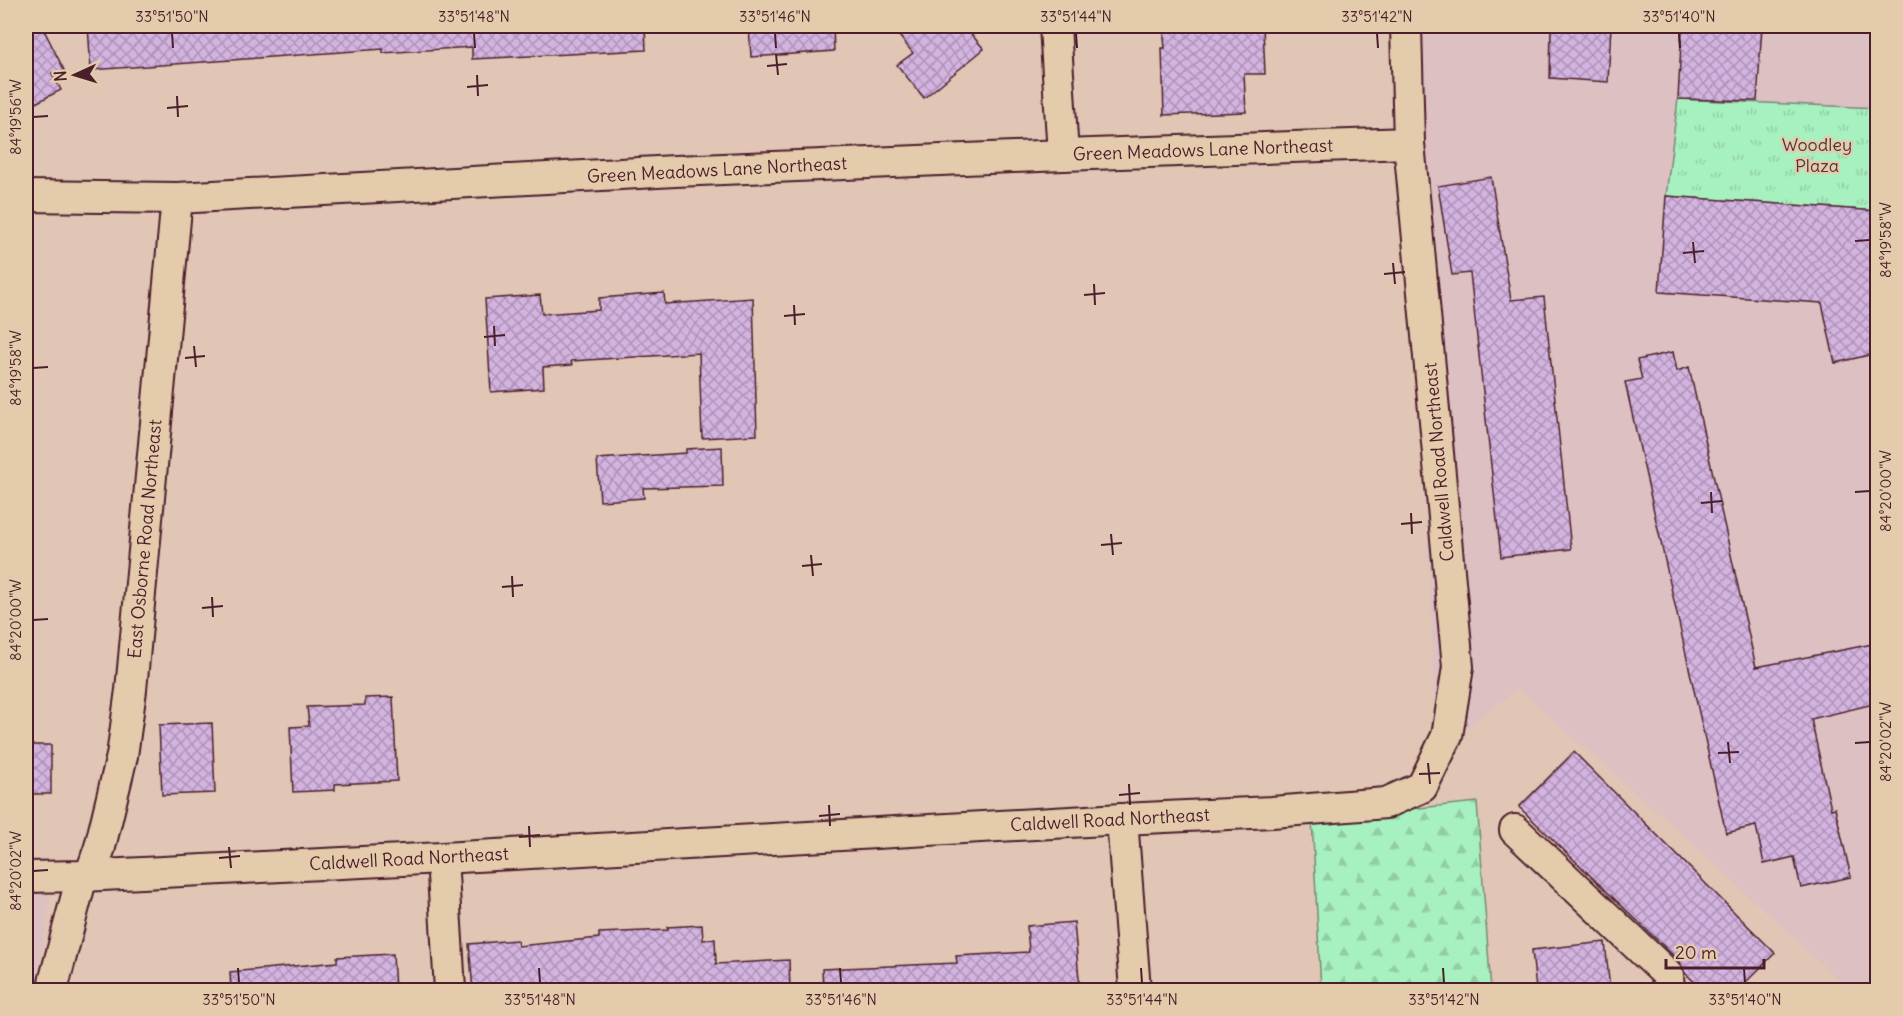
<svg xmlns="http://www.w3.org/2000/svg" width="1903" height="1016" viewBox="0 0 1903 1016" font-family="Delius,sans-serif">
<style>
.built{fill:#ddc0c2}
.forest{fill:url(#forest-firs);stroke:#788875;stroke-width:1.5}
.park{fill:url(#park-tufts);stroke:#788875;stroke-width:1.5}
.building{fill:url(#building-cross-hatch);stroke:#4a1f2b;stroke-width:1.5}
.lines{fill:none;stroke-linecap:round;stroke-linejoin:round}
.minor-casing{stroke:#4a1f2b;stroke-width:34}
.minor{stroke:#e4cbac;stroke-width:30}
.ticks{fill:none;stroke:#4a1f2b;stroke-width:2}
.labels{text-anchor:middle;stroke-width:4.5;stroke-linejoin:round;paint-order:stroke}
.park-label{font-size:18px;fill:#53343a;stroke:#e4cbac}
.street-label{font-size:18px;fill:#4a1f2b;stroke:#e4cbac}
.neatline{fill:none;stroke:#4a1f2b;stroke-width:2}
.ticks-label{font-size:15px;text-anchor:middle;fill:#4a1f2b}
</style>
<defs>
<pattern id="forest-firs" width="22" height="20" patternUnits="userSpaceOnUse" patternTransform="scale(1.5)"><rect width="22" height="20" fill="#a7f0bf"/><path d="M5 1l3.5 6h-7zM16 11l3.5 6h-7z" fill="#91cda4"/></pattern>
<pattern id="park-tufts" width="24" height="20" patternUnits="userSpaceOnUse" patternTransform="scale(1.5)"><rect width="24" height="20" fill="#a7f0bf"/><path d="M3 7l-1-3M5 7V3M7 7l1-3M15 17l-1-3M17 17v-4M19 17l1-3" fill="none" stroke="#91cda4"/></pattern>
<pattern id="building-cross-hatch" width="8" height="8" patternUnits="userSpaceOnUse" patternTransform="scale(1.5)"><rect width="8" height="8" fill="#d3b3df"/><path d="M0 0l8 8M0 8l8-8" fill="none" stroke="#ad91b5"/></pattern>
</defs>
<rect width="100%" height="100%" fill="#e1c6b6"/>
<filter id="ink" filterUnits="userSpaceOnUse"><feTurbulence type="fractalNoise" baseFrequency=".0167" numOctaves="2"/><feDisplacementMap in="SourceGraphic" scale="12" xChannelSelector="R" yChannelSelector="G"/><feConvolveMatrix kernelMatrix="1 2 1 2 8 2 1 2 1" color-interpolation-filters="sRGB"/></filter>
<g filter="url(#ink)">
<g class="built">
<path d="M 1424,26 L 1877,26 L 1877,990 L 1850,990 L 1667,820 L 1518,689 L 1437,750 L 1405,55 Z"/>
<path d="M 26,885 L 52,885 L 36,990 L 26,990 Z"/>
</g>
<path class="forest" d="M 1477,802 L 1491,990 L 1321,990 L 1312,819 Z"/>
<path class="park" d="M 1678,99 L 1877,108 L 1877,211 L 1666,196 Z"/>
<g class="building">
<path d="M 26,26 L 42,26 L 65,72 L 52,73 L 61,90 L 26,108 Z"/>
<path d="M 88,26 L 645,26 L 646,50 L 472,59 L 472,47 L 383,53 L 383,49 L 91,70 Z"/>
<path d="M 749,26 L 833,26 L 834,51 L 751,57 Z"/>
<path d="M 891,26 L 964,26 L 984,49 L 924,98 L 897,65 L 913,53 Z"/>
<path d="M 1163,26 L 1263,26 L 1265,74 L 1244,74 L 1246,112 L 1164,115 L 1162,48 L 1165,48 Z"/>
<path d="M 1551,26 L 1611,26 L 1608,82 L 1550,78 Z"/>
<path d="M 1682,26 L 1762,26 L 1757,101 L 1678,99 Z"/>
<path d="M 1491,177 L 1511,300 L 1544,297 L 1571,549 L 1501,557 L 1470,273 L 1452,275 L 1438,186 Z"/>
<path d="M 1666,196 L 1878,211 L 1878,353 L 1835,363 L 1822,303 L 1659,292 Z"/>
<path d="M 664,293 L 665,304 L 753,298 L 757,435 L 702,438 L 699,353 L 571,361 L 572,365 L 543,367 L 544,388 L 491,392 L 485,299 L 540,295 L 542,314 L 599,310 L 599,298 Z"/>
<path d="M 1673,352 L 1677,371 L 1689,367 L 1756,667 L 1878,643 L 1878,703 L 1811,719 L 1831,809 L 1835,808 L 1851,877 L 1801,888 L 1794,857 L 1764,864 L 1756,826 L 1726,833 L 1625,382 L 1642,379 L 1637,360 Z"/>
<path d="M 722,447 L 723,486 L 643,488 L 644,498 L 600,501 L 597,459 L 686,453 L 686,449 Z"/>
<path d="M 393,697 L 397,781 L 335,784 L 335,790 L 293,792 L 290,727 L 309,726 L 307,707 L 365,705 L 365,698 Z"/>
<path d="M 212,723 L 215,793 L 162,795 L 159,725 Z"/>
<rect x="26" y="745" width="25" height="49"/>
<path d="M 1574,752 L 1775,953 L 1738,990 L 1703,990 L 1685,973 L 1680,962 L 1519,807 Z"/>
<path d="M 1074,922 L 1080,990 L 823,990 L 822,969 L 957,963 L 956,956 L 1029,952 L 1027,926 Z"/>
<path d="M 702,925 L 703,940 L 715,939 L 716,964 L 789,960 L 790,990 L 473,990 L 469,944 L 517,940 L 518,946 L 599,938 L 599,933 L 668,930 L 667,927 Z"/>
<path d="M 1605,942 L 1610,990 L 1536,990 L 1532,950 Z"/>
<path d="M 393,954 L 395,990 L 231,990 L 230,972 L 337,962 L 337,957 Z"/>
</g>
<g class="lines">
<g class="minor-casing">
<g id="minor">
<path d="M 1055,26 L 1063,155"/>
<path d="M 26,196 L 177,198 L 675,171 L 1063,155 L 1409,143"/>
<path d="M 1122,819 L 1135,990"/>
<path d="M 1515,830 L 1668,975 L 1669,990"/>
<path d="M 442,858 L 450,990"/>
<path d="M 90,876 L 100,847 L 122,756 L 131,690 L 177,198"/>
<path d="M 26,877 L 82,876 L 442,858 L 1122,819 L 1272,812 L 1386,803 L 1422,787 L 1447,736 L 1458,667 L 1409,143 L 1406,26"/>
<path d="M 52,990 L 82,876"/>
</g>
</g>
<use href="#minor" class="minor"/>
</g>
</g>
<path class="ticks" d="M 172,33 L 173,48M 474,33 L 475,48M 775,33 L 776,48M 1076,33 L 1077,48M 1377,33 L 1378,48M 1679,33 L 1680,48M 776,54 L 778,75M 767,66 L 787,64M 477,75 L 478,96M 467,87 L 488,85M 177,96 L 178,117M 167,108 L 188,106M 33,117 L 48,116M 1855,241 L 1870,240M 1693,242 L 1695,263M 1683,253 L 1704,251M 1393,263 L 1395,284M 1384,274 L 1405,272M 1094,284 L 1095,305M 1084,295 L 1105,293M 794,305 L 795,325M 784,316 L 805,314M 494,326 L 495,346M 484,337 L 505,335M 194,346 L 196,367M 185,358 L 205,356M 33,368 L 48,367M 1711,492 L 1712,513M 1855,492 L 1870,491M 1701,503 L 1722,501M 1411,513 L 1412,534M 1401,524 L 1422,522M 1111,534 L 1113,555M 1101,545 L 1122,543M 811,555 L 813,576M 802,566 L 822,564M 512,576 L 513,597M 502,587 L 523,585M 212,597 L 213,617M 202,608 L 223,606M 33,620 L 48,619M 1728,742 L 1730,763M 1855,743 L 1870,742M 1718,753 L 1739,752M 1428,763 L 1430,784M 1419,774 L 1440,773M 1129,784 L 1130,805M 1119,795 L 1140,793M 829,805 L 830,826M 819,816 L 840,814M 529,826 L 530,847M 519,837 L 540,835M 229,847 L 231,868M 219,858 L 240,856M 33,871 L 48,870M 238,968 L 239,983M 539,968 L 540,983M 840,968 L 841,983M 1141,968 L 1142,983M 1443,968 L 1444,983M 1744,968 L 1745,983"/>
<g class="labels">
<g class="park-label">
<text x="1817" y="151">Woodley<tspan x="1817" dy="21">Plaza</tspan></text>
</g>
<g class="street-label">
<text transform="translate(1203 150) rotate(-2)" y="6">Green Meadows Lane Northeast</text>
<text transform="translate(717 170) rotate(-3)" y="6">Green Meadows Lane Northeast</text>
<text transform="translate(1439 462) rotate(-95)" y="6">Caldwell Road Northeast</text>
<text transform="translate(145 539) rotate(-85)" y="6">East Osborne Road Northeast</text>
<text transform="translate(1110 820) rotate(-3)" y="6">Caldwell Road Northeast</text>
<text transform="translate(409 859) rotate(-3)" y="6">Caldwell Road Northeast</text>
</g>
</g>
<rect width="1903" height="1016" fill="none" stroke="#e4cbac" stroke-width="66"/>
<g transform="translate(75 75) rotate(266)" stroke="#e4cbac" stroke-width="4.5" paint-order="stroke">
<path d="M0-4.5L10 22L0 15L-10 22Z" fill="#4a1f2b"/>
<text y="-9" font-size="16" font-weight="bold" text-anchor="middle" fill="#4a1f2b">N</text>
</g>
<path d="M1666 959v9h98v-9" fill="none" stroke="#4a1f2b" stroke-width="3"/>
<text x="1675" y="959" font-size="18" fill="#4a1f2b" stroke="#e4cbac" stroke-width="4.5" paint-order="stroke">20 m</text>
<rect x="33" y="33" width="1837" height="950" class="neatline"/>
<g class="ticks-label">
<text x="172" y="22">33°51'50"N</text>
<text x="474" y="22">33°51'48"N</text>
<text x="775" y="22">33°51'46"N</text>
<text x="1076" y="22">33°51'44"N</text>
<text x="1377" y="22">33°51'42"N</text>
<text x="1679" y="22">33°51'40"N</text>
<text transform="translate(16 117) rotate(-90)" y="5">84°19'56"W</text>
<text transform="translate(1886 240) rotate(-90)" y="5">84°19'58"W</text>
<text transform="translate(16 368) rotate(-90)" y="5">84°19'58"W</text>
<text transform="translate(1886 491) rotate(-90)" y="5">84°20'00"W</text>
<text transform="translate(16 620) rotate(-90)" y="5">84°20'00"W</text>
<text transform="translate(1886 742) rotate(-90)" y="5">84°20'02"W</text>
<text transform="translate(16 871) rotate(-90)" y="5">84°20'02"W</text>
<text x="239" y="1005">33°51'50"N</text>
<text x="540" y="1005">33°51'48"N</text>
<text x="841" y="1005">33°51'46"N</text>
<text x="1142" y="1005">33°51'44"N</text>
<text x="1444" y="1005">33°51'42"N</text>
<text x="1745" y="1005">33°51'40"N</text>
</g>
</svg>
